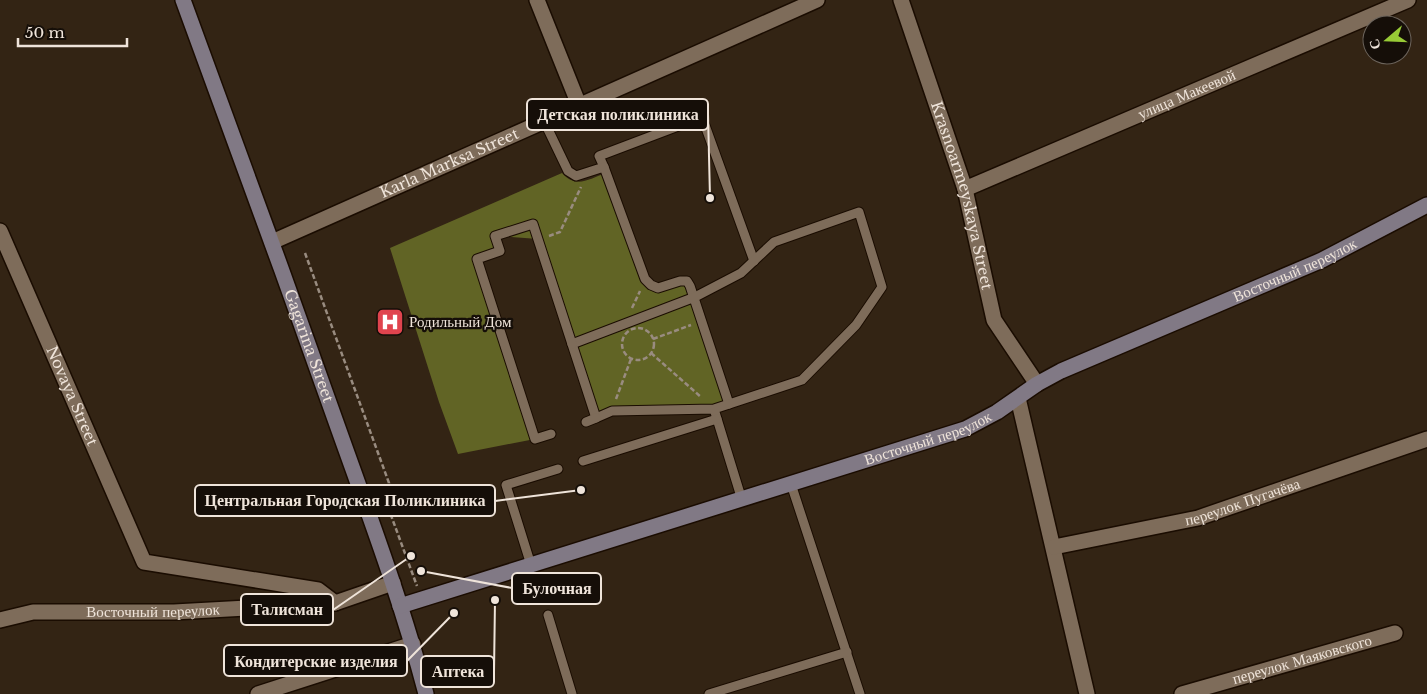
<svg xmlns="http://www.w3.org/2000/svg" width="1427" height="694" viewBox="0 0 1427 694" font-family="'Libre Baskerville',serif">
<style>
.forest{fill:#616425}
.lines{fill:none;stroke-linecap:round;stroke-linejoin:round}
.lane-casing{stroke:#1a0c01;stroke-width:11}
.street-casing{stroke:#1a0c01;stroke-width:18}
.secondary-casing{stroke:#1a0c01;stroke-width:18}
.path{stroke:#998c80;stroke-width:2.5;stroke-dasharray:5 2.5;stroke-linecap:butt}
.lane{stroke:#7e6c5a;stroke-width:9}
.street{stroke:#7e6c5a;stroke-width:15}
.secondary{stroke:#817985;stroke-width:15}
.labels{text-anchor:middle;stroke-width:4.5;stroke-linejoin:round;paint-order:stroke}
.street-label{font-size:15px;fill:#efe4da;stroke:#150e08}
.poi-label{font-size:15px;fill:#efe4da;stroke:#150e08;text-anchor:start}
.leader{fill:none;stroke:#efe4da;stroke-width:2}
.callout-dot{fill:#efe4da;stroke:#150e08;stroke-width:2}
.callout{fill:#150e08;stroke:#efe4da;stroke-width:2}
.callout-label{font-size:16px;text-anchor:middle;font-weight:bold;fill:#efe4da}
</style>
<rect width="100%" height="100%" fill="#332414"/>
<path class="forest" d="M 562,173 C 576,189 589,179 606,173 L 651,285 L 687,281 L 729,404 L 612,411 L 596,418 L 538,239 L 496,236 L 500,251 L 477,259 L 535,439 L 458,454 L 439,402 L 390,248 Z"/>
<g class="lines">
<g class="lane-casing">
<g id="lane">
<path d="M 544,121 L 568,171 L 576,176 L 604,167 L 599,156 L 702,117 L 754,261"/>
<path d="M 604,167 L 645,279 L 651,285 L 658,288 L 680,281 L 687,281 L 690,286 L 729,404"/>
<path d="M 714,409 L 612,411 L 596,418 L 572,344 L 695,297 L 741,273 L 774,242 L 859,212 L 882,287 L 856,325 L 802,380 L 714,409 L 742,500"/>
<path d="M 586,422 L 596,418"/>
<path d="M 551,434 L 535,439 L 477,259 L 500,251 L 495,236 L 533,224 L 572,344"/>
<path d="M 583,461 L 717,419"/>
<path d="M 791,484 L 860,694"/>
<path d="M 531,565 L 506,485 L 558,469"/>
<path d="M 548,615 L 572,694"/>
<path d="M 709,694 L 847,652"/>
</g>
</g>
<g class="street-casing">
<g id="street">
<path d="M 537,0 L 579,105"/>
<path id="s1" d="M 901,0 L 965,189 L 994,320 L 1037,384"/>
<path id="s2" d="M 965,189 L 1408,0"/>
<path id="s3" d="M 0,231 L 144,562 L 318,590 L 335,603"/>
<path id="s4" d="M 272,242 L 817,0"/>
<path d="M 1018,398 L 1087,694"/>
<path id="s5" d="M 1054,547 L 1198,518 L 1427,439"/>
<path id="s6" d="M 0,620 L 33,612 L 174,612 L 335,603 L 393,583"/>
<path d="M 258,694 L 413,644"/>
<path id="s7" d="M 1182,694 L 1395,633"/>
</g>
</g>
<g class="secondary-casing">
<g id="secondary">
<path id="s8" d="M 183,0 C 235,140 286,281 336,422 C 368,512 402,602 426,694"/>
<path id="s9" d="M 400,606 L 965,429 L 997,412 L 1037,384 L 1061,371 L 1322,260 L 1427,205"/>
</g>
</g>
<g class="path">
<path d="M 549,236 L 560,232 L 581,187"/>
<path d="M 305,253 L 389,483 L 385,499 L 417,586"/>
<path d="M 632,308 L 640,291"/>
<circle cx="638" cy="344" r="16"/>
<path d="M 653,339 L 691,325"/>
<path d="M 651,353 L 701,397"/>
<path d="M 616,399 L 631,359"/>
</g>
<use href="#lane" class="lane"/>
<use href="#street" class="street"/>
<use href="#secondary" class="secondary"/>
</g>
<defs>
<g id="hospital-square" transform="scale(1.4375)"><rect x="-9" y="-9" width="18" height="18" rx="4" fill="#e0444e" stroke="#150e08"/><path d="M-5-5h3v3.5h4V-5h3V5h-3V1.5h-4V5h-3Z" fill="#fff"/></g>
</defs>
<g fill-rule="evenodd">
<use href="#hospital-square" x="390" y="322"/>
</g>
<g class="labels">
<g class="street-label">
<text dy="5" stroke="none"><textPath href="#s2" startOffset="241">улица Макеевой</textPath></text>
<text dy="5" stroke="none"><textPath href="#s4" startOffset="194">Karla Marksa Street</textPath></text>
<text dy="5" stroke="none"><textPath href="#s1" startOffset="205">Krasnoarmeyskaya Street</textPath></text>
<text dy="5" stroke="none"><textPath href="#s9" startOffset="959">Восточный переулок</textPath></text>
<text dy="5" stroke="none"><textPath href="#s8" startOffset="368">Gagarina Street</textPath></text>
<text dy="5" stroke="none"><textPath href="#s3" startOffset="180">Novaya Street</textPath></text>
<text dy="5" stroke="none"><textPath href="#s9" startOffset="554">Восточный переулок</textPath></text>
<text dy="5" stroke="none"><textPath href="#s5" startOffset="194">переулок Пугачёва</textPath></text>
<text dy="5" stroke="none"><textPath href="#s6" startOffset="154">Восточный переулок</textPath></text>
<text dy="5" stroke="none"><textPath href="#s7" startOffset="125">переулок Маяковского</textPath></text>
</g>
<g class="poi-label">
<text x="409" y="327">Родильный Дом</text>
</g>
</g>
<path class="leader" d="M710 198L708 114M581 490L495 501M421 571L512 588M411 556L333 610M454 613L407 661M495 600L494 672"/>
<g class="callout-dot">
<circle cx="710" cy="198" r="5"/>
<circle cx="581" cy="490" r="5"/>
<circle cx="421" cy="571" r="5"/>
<circle cx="411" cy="556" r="5"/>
<circle cx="454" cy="613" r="5"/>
<circle cx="495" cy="600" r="5"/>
</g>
<g class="callout">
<rect x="527" y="99" width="181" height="31" rx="5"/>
<rect x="195" y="485" width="300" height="31" rx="5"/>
<rect x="512" y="573" width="89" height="31" rx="5"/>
<rect x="241" y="594" width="92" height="31" rx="5"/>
<rect x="224" y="645" width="183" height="31" rx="5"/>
<rect x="421" y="656" width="73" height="31" rx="5"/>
</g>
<g class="callout-label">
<text x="618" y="120">Детская поликлиника</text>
<text x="345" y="506">Центральная Городская Поликлиника</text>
<text x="557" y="594">Булочная</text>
<text x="287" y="615">Талисман</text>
<text x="316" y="667">Кондитерские изделия</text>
<text x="458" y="677">Аптека</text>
</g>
<g transform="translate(1387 40) rotate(251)"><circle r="24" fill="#150e08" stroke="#6c645c"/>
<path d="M0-4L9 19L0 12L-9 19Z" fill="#98cb36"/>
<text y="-8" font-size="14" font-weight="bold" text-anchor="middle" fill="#efe4da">С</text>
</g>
<path d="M18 38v8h109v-8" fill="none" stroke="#efe4da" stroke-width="2.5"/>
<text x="25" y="38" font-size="15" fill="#efe4da" stroke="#150e08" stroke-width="4" paint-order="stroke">50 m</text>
</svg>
